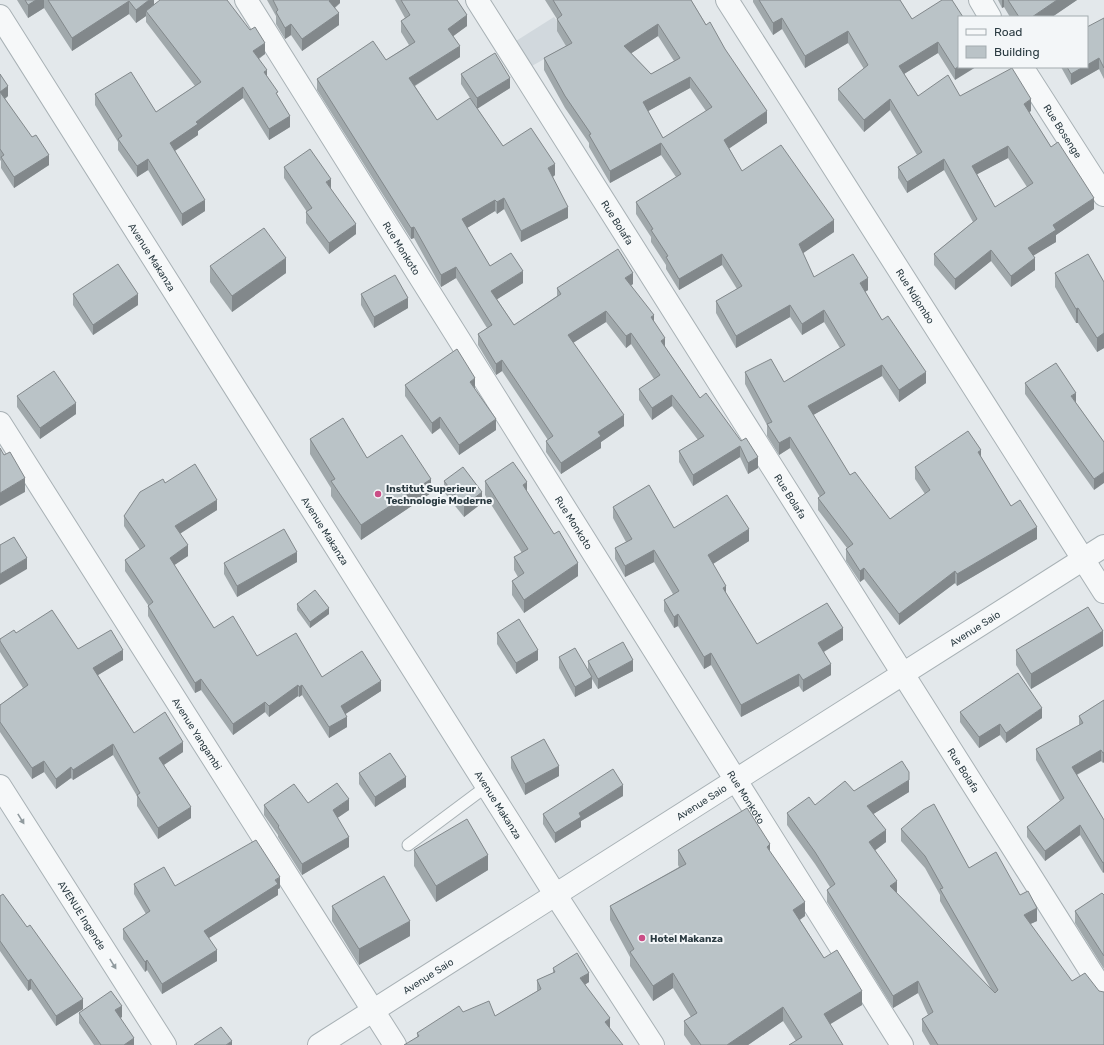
<svg xmlns="http://www.w3.org/2000/svg" width="1104" height="1045" viewBox="0 0 1104 1045" font-family="Rubik,sans-serif">
<style>
.built{fill:#d1d8dd}
.lines{fill:none;stroke-linecap:round;stroke-linejoin:round}
.lane-casing{stroke:#a8b1b5;stroke-width:13}
.street-casing{stroke:#a8b1b5;stroke-width:24}
.lane{stroke:#f6f8f9;stroke-width:11}
.street{stroke:#f6f8f9;stroke-width:22}
.wall{fill:#a0a8ab;fill-rule:evenodd}
.shaded-wall{fill:#82888b}
.building{fill:#bac3c7;stroke:#82888b;fill-rule:evenodd}
.oneway{fill:#909a9e}
.poi-dot{fill:#ca4d86;stroke:#f3f6f8;stroke-width:1.5}
.labels{text-anchor:middle;stroke-width:4;stroke-linejoin:round;paint-order:stroke}
.street-label{font-size:10px;fill:#2b3b42;stroke:#f3f6f8}
.poi-label{font-size:10px;font-weight:bold;fill:#2b3b42;stroke:#f3f6f8;text-anchor:start}
</style>
<rect width="100%" height="100%" fill="#e3e8eb"/>
<path class="built" d="M 554,17 L 573,43 L 530,67 L 516,41 Z"/>
<g class="lines">
<g class="lane-casing">
<path id="lane" d="M 408,845 L 487,786"/>
</g>
<g class="street-casing">
<g id="street">
<path id="s1" d="M 246,0 L 902,1045"/>
<path id="s2" d="M 477,0 L 1104,992"/>
<path id="s3" d="M 727,0 L 1104,592"/>
<path d="M 980,0 L 990,17"/>
<path id="s4" d="M 0,16 L 555,894 L 653,1045"/>
<path id="s5" d="M 1022,67 L 1104,195"/>
<path id="s6" d="M 0,423 L 395,1045"/>
<path id="s7" d="M 0,786 L 165,1045"/>
<path id="s8" d="M 319,1045 L 1104,546"/>
</g>
</g>
<use href="#lane" class="lane"/>
<use href="#street" class="street"/>
</g>
<g class="wall">
<path d="M 17,0 L 154,0 L 154,4 L 265,54 L 259,59 L 267,76 L 278,97 L 290,127 L 269,140 L 243,98 L 198,131 L 198,135 L 175,151 L 205,211 L 182,226 L 148,170 L 137,177 L 118,150 L 118,142 L 95,105 L 95,94 L 156,112 L 195,86 L 146,22 L 146,16 L 136,23 L 129,14 L 72,51 L 44,8 L 28,18 Z"/>
<path d="M 267,0 L 340,0 L 340,3 L 335,8 L 339,25 L 302,51 L 291,35 L 285,39 L 276,24 L 276,16 Z"/>
<path d="M 395,0 L 457,0 L 467,26 L 453,36 L 460,57 L 415,86 L 437,120 L 472,101 L 461,84 L 461,74 L 510,88 L 477,108 L 503,146 L 555,175 L 553,177 L 568,218 L 521,242 L 504,209 L 497,214 L 495,211 L 467,228 L 490,266 L 523,283 L 497,299 L 514,325 L 557,296 L 557,288 L 633,284 L 631,285 L 654,322 L 665,347 L 700,398 L 758,468 L 748,474 L 740,457 L 693,486 L 679,462 L 679,451 L 698,440 L 672,406 L 652,420 L 639,400 L 639,389 L 654,379 L 631,344 L 626,348 L 606,322 L 573,343 L 624,426 L 601,442 L 601,448 L 561,474 L 546,452 L 546,441 L 548,440 L 502,371 L 496,375 L 478,345 L 478,334 L 487,328 L 456,278 L 441,287 L 414,238 L 411,239 L 317,90 L 317,79 L 386,60 L 409,45 L 401,32 L 401,21 L 405,18 Z"/>
<path d="M 545,0 L 691,0 L 767,123 L 729,148 L 742,171 L 834,232 L 803,253 L 814,277 L 868,290 L 865,292 L 882,320 L 926,383 L 899,402 L 882,376 L 813,415 L 850,475 L 890,519 L 925,494 L 915,479 L 915,467 L 981,457 L 1011,506 L 1037,539 L 957,586 L 955,583 L 899,625 L 864,579 L 860,582 L 846,561 L 846,549 L 847,548 L 818,510 L 818,498 L 820,497 L 790,448 L 779,455 L 767,436 L 767,425 L 745,384 L 745,372 L 784,382 L 840,348 L 824,322 L 802,335 L 790,317 L 736,348 L 716,313 L 716,301 L 737,289 L 722,265 L 679,290 L 666,269 L 666,265 L 651,242 L 651,237 L 636,214 L 636,202 L 676,177 L 661,155 L 610,183 L 589,147 L 589,143 L 565,108 L 544,70 L 544,58 L 566,46 L 557,31 L 557,19 ZM 658,36 L 674,61 L 651,74 L 631,53 ZM 690,88 L 706,111 L 663,138 L 648,111 Z"/>
<path d="M 753,0 L 900,0 L 912,19 L 963,17 L 955,80 L 938,53 L 904,74 L 918,96 L 960,96 L 1031,111 L 1029,112 L 1051,147 L 1094,209 L 1056,235 L 1056,242 L 1033,255 L 1035,270 L 1011,287 L 991,261 L 955,290 L 934,265 L 934,254 L 973,222 L 944,170 L 907,193 L 898,178 L 898,167 L 917,155 L 890,110 L 864,132 L 838,100 L 838,89 L 864,69 L 848,43 L 805,68 L 782,29 L 773,35 L 753,2 ZM 1008,158 L 1027,187 L 995,207 L 977,174 Z"/>
<path d="M 998,0 L 1077,0 L 1052,17 L 1010,17 L 1004,7 L 1002,8 Z"/>
<path d="M 1104,18 L 1104,79 L 1099,69 L 1071,85 L 1061,67 L 1087,67 Z"/>
<path d="M 0,74 L 8,96 L 5,99 L 49,165 L 14,188 L 1,168 L 1,161 L 0,160 Z"/>
<path d="M 284,167 L 331,189 L 356,234 L 329,254 L 306,223 L 306,212 L 307,212 L 284,178 Z"/>
<path d="M 210,266 L 286,273 L 232,312 L 210,282 Z"/>
<path d="M 1055,273 L 1104,282 L 1104,348 L 1097,352 L 1078,323 L 1076,323 L 1055,287 Z"/>
<path d="M 73,294 L 138,305 L 93,335 L 73,305 Z"/>
<path d="M 361,294 L 408,308 L 374,328 L 361,305 Z"/>
<path d="M 1025,383 L 1076,403 L 1104,442 L 1094,490 L 1025,394 Z"/>
<path d="M 405,385 L 475,389 L 496,430 L 459,455 L 440,428 L 432,434 L 405,396 Z"/>
<path d="M 17,396 L 76,414 L 40,439 L 17,407 Z"/>
<path d="M 310,439 L 367,458 L 431,493 L 361,540 L 331,496 L 331,488 L 310,454 Z"/>
<path d="M 444,481 L 482,503 L 464,517 L 444,492 Z"/>
<path d="M 485,481 L 527,492 L 578,576 L 524,613 L 512,595 L 512,581 L 518,577 L 514,570 L 514,557 L 522,553 L 485,495 Z"/>
<path d="M 165,483 L 217,510 L 180,533 L 188,556 L 174,565 L 214,628 L 257,656 L 322,677 L 381,691 L 345,714 L 347,727 L 329,738 L 302,695 L 299,697 L 298,696 L 269,717 L 265,712 L 233,735 L 201,690 L 195,693 L 148,616 L 148,605 L 125,571 L 125,560 L 140,550 L 124,526 L 124,516 Z"/>
<path d="M 613,507 L 674,528 L 749,541 L 713,564 L 726,593 L 757,644 L 843,640 L 824,652 L 831,675 L 803,692 L 799,686 L 741,717 L 711,665 L 704,669 L 678,626 L 674,628 L 664,611 L 664,600 L 673,594 L 654,562 L 625,577 L 615,559 L 615,548 L 626,542 L 613,518 Z"/>
<path d="M 297,562 L 237,597 L 224,574 L 224,563 Z"/>
<path d="M 297,604 L 329,614 L 310,628 L 297,610 Z"/>
<path d="M 16,633 L 78,649 L 123,660 L 98,675 L 134,733 L 183,752 L 164,765 L 191,818 L 158,839 L 137,806 L 137,796 L 113,755 L 73,780 L 71,778 L 56,789 L 44,772 L 32,779 L 0,732 L 0,705 L 23,688 L 0,652 L 0,639 Z"/>
<path d="M 497,633 L 538,660 L 516,674 L 497,644 Z"/>
<path d="M 1103,646 L 1031,689 L 1016,665 L 1016,650 Z"/>
<path d="M 559,657 L 588,671 L 588,661 L 633,671 L 598,689 L 592,679 L 592,688 L 575,697 L 559,668 Z"/>
<path d="M 1104,700 L 1104,762 L 1103,763 L 1101,761 L 1077,775 L 1104,820 L 1104,872 L 1103,873 L 1080,835 L 1045,861 L 1027,837 L 1027,827 L 1060,801 L 1036,760 L 1036,749 L 1079,725 L 1079,716 Z"/>
<path d="M 960,712 L 1042,718 L 1006,743 L 1000,735 L 979,748 L 960,722 Z"/>
<path d="M 511,757 L 559,776 L 525,795 L 511,768 Z"/>
<path d="M 359,773 L 406,787 L 375,807 L 359,784 Z"/>
<path d="M 854,791 L 909,792 L 873,814 L 886,842 L 875,850 L 897,893 L 991,989 L 940,901 L 940,895 L 925,868 L 901,841 L 901,829 L 969,868 L 1020,895 L 1037,921 L 1030,924 L 1104,1045 L 930,1045 L 922,1031 L 922,1019 L 928,1015 L 918,993 L 893,1008 L 827,902 L 827,890 L 830,887 L 815,864 L 787,825 L 787,813 L 815,805 Z"/>
<path d="M 623,796 L 581,821 L 581,827 L 555,843 L 543,824 L 543,814 Z"/>
<path d="M 308,803 L 349,810 L 337,818 L 349,847 L 302,875 L 278,837 L 278,835 L 264,815 L 264,805 Z"/>
<path d="M 414,850 L 488,870 L 436,902 L 414,866 Z"/>
<path d="M 678,850 L 770,852 L 805,916 L 800,920 L 824,958 L 862,1005 L 796,1041 L 783,1021 L 748,1045 L 691,1045 L 684,1035 L 684,1021 L 691,1017 L 673,988 L 653,1001 L 630,966 L 630,957 L 610,920 L 610,906 L 679,867 L 678,865 Z"/>
<path d="M 134,884 L 175,886 L 280,888 L 278,889 L 278,895 L 209,938 L 217,961 L 162,994 L 147,970 L 145,972 L 123,939 L 123,929 L 146,914 L 134,894 Z"/>
<path d="M 1104,895 L 1104,969 L 1075,923 L 1075,911 Z"/>
<path d="M 0,896 L 83,1009 L 56,1026 L 31,989 L 28,991 L 0,951 Z"/>
<path d="M 332,906 L 410,936 L 359,965 L 332,921 Z"/>
<path d="M 553,968 L 589,982 L 585,984 L 610,1028 L 417,1037 L 417,1033 L 463,1012 L 495,1016 L 537,991 L 537,980 L 553,973 Z"/>
<path d="M 79,1013 L 122,1017 L 120,1018 L 134,1045 L 94,1045 L 79,1023 Z"/>
</g>
<g class="shaded-wall">
<path d="M 36,0 L 44,0 L 44,8 L 28,18 L 28,5 Z"/>
<path d="M 149,0 L 154,0 L 154,9 L 146,11 L 146,16 L 136,23 L 136,10 Z"/>
<path d="M 330,0 L 340,0 L 340,3 L 329,12 L 329,1 Z"/>
<path d="M 1002,0 L 1004,0 L 1004,7 L 1002,8 Z"/>
<path d="M 1057,0 L 1077,0 L 1052,17 L 1032,17 Z"/>
<path d="M 129,1 L 129,14 L 72,51 L 72,38 Z"/>
<path d="M 339,13 L 339,25 L 302,51 L 302,39 Z"/>
<path d="M 467,15 L 467,26 L 448,40 L 448,29 Z"/>
<path d="M 782,18 L 782,29 L 773,35 L 773,23 Z"/>
<path d="M 291,24 L 291,35 L 285,39 L 285,28 Z"/>
<path d="M 658,24 L 658,36 L 624,58 L 624,46 Z"/>
<path d="M 848,31 L 848,43 L 805,68 L 805,56 Z"/>
<path d="M 938,42 L 938,53 L 899,77 L 899,66 Z"/>
<path d="M 265,43 L 265,54 L 253,62 L 253,51 Z"/>
<path d="M 460,46 L 460,57 L 409,89 L 409,78 Z"/>
<path d="M 1099,58 L 1099,69 L 1071,85 L 1071,74 L 1083,67 L 1087,67 L 1087,65 Z"/>
<path d="M 959,66 L 959,67 L 976,67 L 955,80 L 955,69 Z"/>
<path d="M 267,70 L 267,81 L 264,72 Z"/>
<path d="M 690,77 L 690,88 L 643,114 L 643,102 Z"/>
<path d="M 510,78 L 510,88 L 477,109 L 477,98 Z"/>
<path d="M 8,86 L 8,96 L 0,102 L 0,92 Z"/>
<path d="M 243,87 L 243,98 L 198,131 L 198,135 L 170,154 L 170,143 L 196,122 Z"/>
<path d="M 890,99 L 890,110 L 864,132 L 864,120 Z"/>
<path d="M 1031,99 L 1031,111 L 1024,115 L 1024,104 Z"/>
<path d="M 767,111 L 767,123 L 724,152 L 724,140 Z"/>
<path d="M 290,116 L 290,127 L 269,140 L 269,129 Z"/>
<path d="M 661,143 L 661,155 L 610,183 L 610,171 Z"/>
<path d="M 1008,146 L 1008,158 L 972,177 L 972,166 Z"/>
<path d="M 49,155 L 49,165 L 14,188 L 14,177 Z"/>
<path d="M 148,159 L 148,170 L 137,177 L 137,166 Z"/>
<path d="M 944,159 L 944,170 L 907,193 L 907,182 Z"/>
<path d="M 555,164 L 555,175 L 548,180 L 548,168 Z"/>
<path d="M 331,179 L 331,189 L 326,182 Z"/>
<path d="M 504,198 L 504,209 L 497,214 L 497,202 Z"/>
<path d="M 1094,198 L 1094,209 L 1056,235 L 1056,242 L 1028,259 L 1028,248 L 1053,225 Z"/>
<path d="M 205,200 L 205,211 L 182,226 L 182,214 Z"/>
<path d="M 495,200 L 495,211 L 462,231 L 462,219 Z"/>
<path d="M 568,207 L 568,218 L 521,242 L 521,231 Z"/>
<path d="M 834,220 L 834,232 L 799,256 L 799,244 Z"/>
<path d="M 356,224 L 356,234 L 329,254 L 329,243 Z"/>
<path d="M 414,227 L 414,238 L 411,239 L 411,228 Z"/>
<path d="M 991,250 L 991,261 L 955,290 L 955,279 Z"/>
<path d="M 722,254 L 722,265 L 679,290 L 679,279 Z"/>
<path d="M 286,258 L 286,273 L 232,312 L 232,296 Z"/>
<path d="M 1035,258 L 1035,270 L 1011,287 L 1011,276 Z"/>
<path d="M 456,267 L 456,278 L 441,287 L 441,275 Z"/>
<path d="M 523,271 L 523,283 L 491,303 L 491,291 Z"/>
<path d="M 633,273 L 633,284 L 625,289 L 625,278 Z"/>
<path d="M 868,278 L 868,290 L 860,295 L 860,283 Z"/>
<path d="M 138,294 L 138,305 L 93,335 L 93,325 Z"/>
<path d="M 408,298 L 408,308 L 374,328 L 374,317 Z"/>
<path d="M 790,305 L 790,317 L 736,348 L 736,336 Z"/>
<path d="M 1078,308 L 1078,323 L 1076,323 L 1076,309 Z"/>
<path d="M 824,310 L 824,322 L 802,335 L 802,324 Z"/>
<path d="M 606,311 L 606,322 L 568,346 L 568,335 Z"/>
<path d="M 654,315 L 654,326 L 651,317 Z"/>
<path d="M 631,333 L 631,344 L 626,348 L 626,336 Z"/>
<path d="M 1104,333 L 1104,348 L 1097,352 L 1097,338 Z"/>
<path d="M 665,338 L 665,349 L 661,341 Z"/>
<path d="M 502,360 L 502,371 L 496,375 L 496,364 Z"/>
<path d="M 882,365 L 882,376 L 808,418 L 808,406 Z"/>
<path d="M 926,372 L 926,383 L 899,402 L 899,390 Z"/>
<path d="M 475,378 L 475,389 L 470,382 Z"/>
<path d="M 1076,393 L 1076,403 L 1071,396 Z"/>
<path d="M 672,395 L 672,406 L 652,420 L 652,408 Z"/>
<path d="M 76,403 L 76,414 L 40,439 L 40,428 Z"/>
<path d="M 624,415 L 624,426 L 601,442 L 601,448 L 561,474 L 561,463 L 598,432 Z"/>
<path d="M 440,417 L 440,428 L 432,434 L 432,423 Z"/>
<path d="M 496,419 L 496,430 L 459,455 L 459,445 Z"/>
<path d="M 790,437 L 790,448 L 779,455 L 779,443 Z"/>
<path d="M 740,446 L 740,457 L 693,486 L 693,475 Z"/>
<path d="M 981,450 L 981,462 L 978,452 Z"/>
<path d="M 758,457 L 758,468 L 748,474 L 748,463 Z"/>
<path d="M 1104,472 L 1104,483 L 1094,490 L 1094,479 Z"/>
<path d="M 25,478 L 25,492 L 0,506 L 0,493 Z"/>
<path d="M 431,479 L 431,493 L 361,540 L 361,525 Z"/>
<path d="M 527,482 L 527,496 L 523,485 Z"/>
<path d="M 482,492 L 482,503 L 464,517 L 464,506 Z"/>
<path d="M 217,500 L 217,510 L 175,537 L 175,526 Z"/>
<path d="M 1037,527 L 1037,539 L 957,586 L 957,574 Z"/>
<path d="M 749,529 L 749,541 L 708,567 L 708,555 Z"/>
<path d="M 188,545 L 188,556 L 170,568 L 170,558 Z"/>
<path d="M 654,550 L 654,562 L 625,577 L 625,566 Z"/>
<path d="M 297,552 L 297,562 L 237,597 L 237,586 Z"/>
<path d="M 27,558 L 27,569 L 0,585 L 0,574 Z"/>
<path d="M 578,563 L 578,576 L 524,613 L 524,600 Z"/>
<path d="M 864,568 L 864,579 L 860,582 L 860,571 Z"/>
<path d="M 955,571 L 955,583 L 899,625 L 899,614 Z"/>
<path d="M 726,586 L 726,598 L 723,588 Z"/>
<path d="M 329,608 L 329,614 L 310,628 L 310,622 Z"/>
<path d="M 678,614 L 678,626 L 674,628 L 674,617 Z"/>
<path d="M 843,628 L 843,640 L 818,655 L 818,643 Z"/>
<path d="M 1103,631 L 1103,646 L 1031,689 L 1031,674 Z"/>
<path d="M 123,650 L 123,660 L 93,678 L 93,668 Z"/>
<path d="M 538,650 L 538,660 L 516,674 L 516,663 Z"/>
<path d="M 711,653 L 711,665 L 704,669 L 704,657 Z"/>
<path d="M 633,660 L 633,671 L 598,689 L 598,679 Z"/>
<path d="M 831,664 L 831,675 L 803,692 L 803,680 Z"/>
<path d="M 799,674 L 799,686 L 741,717 L 741,705 Z"/>
<path d="M 592,677 L 592,688 L 575,697 L 575,687 Z"/>
<path d="M 201,679 L 201,690 L 195,693 L 195,683 Z"/>
<path d="M 381,681 L 381,691 L 341,717 L 341,706 Z"/>
<path d="M 298,685 L 298,696 L 269,717 L 269,706 Z"/>
<path d="M 302,685 L 302,695 L 299,697 L 299,687 Z"/>
<path d="M 265,702 L 265,712 L 233,735 L 233,724 Z"/>
<path d="M 1042,708 L 1042,718 L 1006,743 L 1006,733 Z"/>
<path d="M 347,717 L 347,727 L 329,738 L 329,727 Z"/>
<path d="M 1000,724 L 1000,735 L 979,748 L 979,737 Z"/>
<path d="M 183,742 L 183,752 L 159,768 L 159,758 Z"/>
<path d="M 113,744 L 113,755 L 73,780 L 73,770 Z"/>
<path d="M 1101,750 L 1101,761 L 1072,777 L 1072,767 Z"/>
<path d="M 1104,752 L 1104,762 L 1103,763 L 1103,753 Z"/>
<path d="M 44,761 L 44,772 L 32,779 L 32,768 Z"/>
<path d="M 559,766 L 559,776 L 525,795 L 525,784 Z"/>
<path d="M 71,767 L 71,778 L 56,789 L 56,779 Z"/>
<path d="M 406,777 L 406,787 L 375,807 L 375,797 Z"/>
<path d="M 909,780 L 909,792 L 867,818 L 867,806 Z"/>
<path d="M 623,785 L 623,796 L 581,821 L 581,827 L 555,843 L 555,833 L 579,813 Z"/>
<path d="M 349,799 L 349,810 L 333,821 L 333,810 Z"/>
<path d="M 191,807 L 191,818 L 158,839 L 158,828 Z"/>
<path d="M 1080,825 L 1080,835 L 1045,861 L 1045,851 Z"/>
<path d="M 886,830 L 886,842 L 869,855 L 869,842 Z"/>
<path d="M 349,837 L 349,847 L 302,875 L 302,864 Z"/>
<path d="M 770,844 L 770,859 L 767,847 Z"/>
<path d="M 488,855 L 488,870 L 436,902 L 436,886 Z"/>
<path d="M 1104,862 L 1104,872 L 1103,873 L 1103,863 Z"/>
<path d="M 280,877 L 280,888 L 278,889 L 278,895 L 204,941 L 204,931 Z"/>
<path d="M 897,881 L 897,893 L 890,886 Z"/>
<path d="M 805,902 L 805,916 L 793,924 L 793,910 Z"/>
<path d="M 1037,908 L 1037,921 L 1024,927 L 1024,915 Z"/>
<path d="M 410,921 L 410,936 L 359,965 L 359,949 Z"/>
<path d="M 217,950 L 217,961 L 162,994 L 162,984 Z"/>
<path d="M 147,960 L 147,970 L 145,972 L 145,962 Z"/>
<path d="M 589,973 L 589,982 L 580,988 L 580,978 Z"/>
<path d="M 673,973 L 673,988 L 653,1001 L 653,986 Z"/>
<path d="M 31,979 L 31,989 L 28,991 L 28,981 Z"/>
<path d="M 918,981 L 918,993 L 893,1008 L 893,996 Z"/>
<path d="M 862,991 L 862,1005 L 824,1028 L 824,1014 Z"/>
<path d="M 83,999 L 83,1009 L 56,1026 L 56,1016 Z"/>
<path d="M 122,1006 L 122,1017 L 115,1021 L 115,1010 Z"/>
<path d="M 783,1007 L 783,1021 L 748,1045 L 727,1045 Z"/>
<path d="M 610,1018 L 610,1028 L 605,1032 L 605,1022 Z"/>
<path d="M 134,1038 L 134,1045 L 124,1045 Z"/>
<path d="M 232,1041 L 232,1045 L 226,1045 Z"/>
</g>
<g class="building">
<path d="M 25,0 L 36,0 L 28,5 Z"/>
<path d="M 48,0 L 149,0 L 136,10 L 129,1 L 72,38 Z"/>
<path d="M 160,0 L 227,0 L 250,30 L 255,27 L 265,43 L 253,51 L 267,70 L 264,72 L 278,92 L 276,93 L 290,116 L 269,129 L 243,87 L 196,122 L 198,124 L 170,143 L 205,200 L 182,214 L 148,159 L 137,166 L 118,139 L 122,136 L 95,94 L 131,72 L 156,112 L 201,82 L 146,11 Z"/>
<path d="M 273,0 L 330,0 L 329,1 L 339,13 L 302,39 L 291,24 L 285,28 L 276,12 L 278,10 Z"/>
<path d="M 401,0 L 457,0 L 467,15 L 448,29 L 460,46 L 409,78 L 437,120 L 470,98 L 503,146 L 531,128 L 555,164 L 548,168 L 568,207 L 521,231 L 504,198 L 497,202 L 495,200 L 462,219 L 490,266 L 511,253 L 523,271 L 491,291 L 514,325 L 561,294 L 557,288 L 618,249 L 633,273 L 625,278 L 654,315 L 651,317 L 665,338 L 661,341 L 700,398 L 706,393 L 741,441 L 746,438 L 758,457 L 748,463 L 740,446 L 693,475 L 679,451 L 704,436 L 672,395 L 652,408 L 639,389 L 660,375 L 631,333 L 626,336 L 606,311 L 568,335 L 624,415 L 598,432 L 601,436 L 561,463 L 546,441 L 553,436 L 502,360 L 496,364 L 478,334 L 492,325 L 456,267 L 441,275 L 414,227 L 411,228 L 317,79 L 373,41 L 386,60 L 415,42 L 401,21 L 410,15 Z"/>
<path d="M 553,0 L 691,0 L 706,25 L 710,22 L 725,49 L 767,111 L 724,140 L 742,171 L 781,145 L 834,220 L 799,244 L 814,277 L 853,254 L 868,278 L 860,283 L 882,320 L 888,316 L 926,372 L 899,390 L 882,365 L 808,406 L 850,475 L 855,472 L 890,519 L 930,490 L 915,467 L 968,431 L 981,450 L 978,452 L 1011,506 L 1020,500 L 1037,527 L 957,574 L 955,571 L 899,614 L 864,568 L 860,571 L 846,549 L 853,544 L 818,498 L 825,493 L 790,437 L 779,443 L 767,424 L 772,422 L 745,372 L 771,359 L 784,382 L 845,345 L 824,310 L 802,324 L 790,305 L 736,336 L 716,301 L 742,286 L 722,254 L 679,279 L 666,257 L 668,256 L 651,230 L 653,229 L 636,202 L 681,174 L 661,143 L 610,171 L 589,135 L 591,134 L 565,96 L 544,58 L 572,43 L 557,19 L 562,15 ZM 658,24 L 680,58 L 651,74 L 624,46 ZM 690,77 L 712,107 L 663,138 L 643,102 Z"/>
<path d="M 759,0 L 900,0 L 912,19 L 942,0 L 952,0 L 963,17 L 959,17 L 959,66 L 955,69 L 938,42 L 899,66 L 918,96 L 948,75 L 960,96 L 1012,68 L 1031,99 L 1024,104 L 1051,147 L 1058,142 L 1094,198 L 1053,225 L 1056,230 L 1028,248 L 1035,258 L 1011,276 L 991,250 L 955,279 L 934,254 L 977,219 L 944,159 L 907,182 L 898,167 L 922,152 L 890,99 L 864,120 L 838,89 L 868,65 L 848,31 L 805,56 L 782,18 L 773,23 ZM 1008,146 L 1033,183 L 995,207 L 972,166 Z"/>
<path d="M 1008,0 L 1057,0 L 1032,17 L 1019,17 Z"/>
<path d="M 1104,18 L 1104,68 L 1099,58 L 1087,65 L 1087,27 Z"/>
<path d="M 495,53 L 510,78 L 477,98 L 461,74 Z"/>
<path d="M 1067,67 L 1083,67 L 1071,74 Z"/>
<path d="M 0,74 L 8,86 L 0,92 L 32,137 L 36,135 L 49,155 L 14,177 L 1,157 L 4,155 L 0,149 Z"/>
<path d="M 310,149 L 331,179 L 326,182 L 356,224 L 329,243 L 306,212 L 312,208 L 284,167 Z"/>
<path d="M 264,228 L 286,258 L 232,296 L 210,266 Z"/>
<path d="M 1088,254 L 1104,282 L 1104,333 L 1097,338 L 1078,308 L 1076,309 L 1055,273 Z"/>
<path d="M 118,264 L 138,294 L 93,325 L 73,294 Z"/>
<path d="M 395,275 L 408,298 L 374,317 L 361,294 Z"/>
<path d="M 457,349 L 475,378 L 470,382 L 496,419 L 459,445 L 440,417 L 432,423 L 405,385 Z"/>
<path d="M 1056,363 L 1076,393 L 1071,396 L 1104,442 L 1104,472 L 1094,479 L 1025,383 Z"/>
<path d="M 54,371 L 76,403 L 40,428 L 17,396 Z"/>
<path d="M 343,418 L 367,458 L 402,435 L 431,479 L 361,525 L 331,481 L 335,479 L 310,439 Z"/>
<path d="M 0,448 L 4,455 L 10,452 L 25,478 L 0,493 Z"/>
<path d="M 513,462 L 527,482 L 523,485 L 554,534 L 559,531 L 578,563 L 524,600 L 512,581 L 524,573 L 514,557 L 528,549 L 485,481 Z"/>
<path d="M 195,464 L 217,500 L 175,526 L 188,545 L 170,558 L 214,628 L 233,616 L 257,656 L 296,633 L 322,677 L 362,651 L 381,681 L 341,706 L 347,717 L 329,727 L 302,685 L 299,687 L 298,685 L 269,706 L 265,702 L 233,724 L 201,679 L 195,683 L 148,606 L 153,602 L 125,560 L 145,546 L 124,516 L 140,492 L 163,479 L 165,483 Z"/>
<path d="M 463,467 L 482,492 L 464,506 L 444,481 Z"/>
<path d="M 649,485 L 674,528 L 727,495 L 749,529 L 708,555 L 726,586 L 723,588 L 757,644 L 827,603 L 843,628 L 818,643 L 831,664 L 803,680 L 799,674 L 741,705 L 711,653 L 704,657 L 678,614 L 674,617 L 664,600 L 679,591 L 654,550 L 625,566 L 615,548 L 632,539 L 613,507 Z"/>
<path d="M 284,529 L 297,552 L 237,586 L 224,563 Z"/>
<path d="M 14,537 L 27,558 L 0,574 L 0,545 Z"/>
<path d="M 315,590 L 329,608 L 310,622 L 297,604 Z"/>
<path d="M 1088,607 L 1103,631 L 1031,674 L 1016,650 Z"/>
<path d="M 52,610 L 78,649 L 111,630 L 123,650 L 93,668 L 134,733 L 165,712 L 183,742 L 159,758 L 191,807 L 158,828 L 137,795 L 140,793 L 113,744 L 73,770 L 71,767 L 56,779 L 44,761 L 32,768 L 0,722 L 0,705 L 28,685 L 0,641 L 0,639 L 14,630 L 16,633 Z"/>
<path d="M 519,619 L 538,650 L 516,663 L 497,633 Z"/>
<path d="M 623,642 L 633,660 L 598,679 L 588,661 Z"/>
<path d="M 575,648 L 592,677 L 575,687 L 559,657 Z"/>
<path d="M 1018,673 L 1042,708 L 1006,733 L 1000,724 L 979,737 L 960,712 Z"/>
<path d="M 1104,700 L 1104,752 L 1103,753 L 1101,750 L 1072,767 L 1104,820 L 1104,862 L 1103,863 L 1080,825 L 1045,851 L 1027,827 L 1064,798 L 1036,749 L 1083,723 L 1079,716 Z"/>
<path d="M 544,739 L 559,766 L 525,784 L 511,757 Z"/>
<path d="M 390,753 L 406,777 L 375,797 L 359,773 Z"/>
<path d="M 902,761 L 909,772 L 909,780 L 867,806 L 886,830 L 869,842 L 897,881 L 890,886 L 995,993 L 998,990 L 940,889 L 943,888 L 925,856 L 901,829 L 923,810 L 934,804 L 969,868 L 996,852 L 1020,895 L 1028,891 L 1037,908 L 1024,915 L 1072,981 L 1085,973 L 1099,991 L 1104,992 L 1104,1045 L 938,1045 L 922,1019 L 933,1012 L 918,981 L 893,996 L 827,890 L 835,884 L 815,852 L 787,813 L 809,797 L 815,805 L 845,781 L 854,791 Z"/>
<path d="M 613,769 L 623,785 L 579,813 L 581,817 L 555,833 L 543,814 Z"/>
<path d="M 337,783 L 349,799 L 333,810 L 349,837 L 302,864 L 278,827 L 279,826 L 264,805 L 294,784 L 308,803 Z"/>
<path d="M 747,808 L 770,844 L 767,847 L 805,902 L 793,910 L 824,958 L 837,950 L 862,991 L 824,1014 L 843,1045 L 789,1045 L 802,1037 L 783,1007 L 727,1045 L 701,1045 L 684,1021 L 697,1013 L 673,973 L 653,986 L 630,952 L 634,949 L 610,906 L 686,864 L 678,850 Z"/>
<path d="M 467,819 L 488,855 L 436,886 L 414,850 Z"/>
<path d="M 256,840 L 280,877 L 275,880 L 278,884 L 204,931 L 217,950 L 162,984 L 147,960 L 145,962 L 123,929 L 150,911 L 134,884 L 164,867 L 175,886 Z"/>
<path d="M 384,876 L 410,921 L 359,949 L 332,906 Z"/>
<path d="M 1102,893 L 1104,895 L 1104,956 L 1075,911 Z"/>
<path d="M 3,894 L 27,927 L 30,925 L 83,999 L 56,1016 L 31,979 L 28,981 L 0,941 L 0,896 Z"/>
<path d="M 577,953 L 589,973 L 580,978 L 610,1018 L 605,1022 L 623,1045 L 404,1045 L 419,1036 L 417,1033 L 459,1006 L 463,1012 L 489,1001 L 495,1016 L 541,989 L 537,980 L 555,972 L 553,968 Z"/>
<path d="M 111,991 L 122,1006 L 115,1010 L 134,1038 L 124,1045 L 101,1045 L 79,1013 Z"/>
<path d="M 221,1027 L 232,1041 L 226,1045 L 194,1045 Z"/>
</g>
<defs><path id="oneway-solid" d="M-6-.8H1V-3.2L6.5 0L1 3.2V.8H-6Z"/></defs>
<g class="oneway">
<use href="#oneway-solid" transform="translate(21 819) rotate(58)"/>
<use href="#oneway-solid" transform="translate(113 964) rotate(58)"/>
</g>
<g class="poi-dot">
<circle cx="378" cy="494" r="4"/>
<circle cx="642" cy="938" r="4"/>
</g>
<g class="labels">
<g class="street-label">
<text dy="4" stroke="none"><textPath href="#s5" startOffset="76">Rue Bosenge</textPath></text>
<text dy="4" stroke="none"><textPath href="#s2" startOffset="263">Rue Bolafa</textPath></text>
<text dy="4" stroke="none"><textPath href="#s1" startOffset="293">Rue Monkoto</textPath></text>
<text dy="4" stroke="none"><textPath href="#s4" startOffset="285">Avenue Makanza</textPath></text>
<text dy="4" stroke="none"><textPath href="#s3" startOffset="351">Rue Ndjombo</textPath></text>
<text dy="4" stroke="none"><textPath href="#s2" startOffset="587">Rue Bolafa</textPath></text>
<text dy="4" stroke="none"><textPath href="#s1" startOffset="617">Rue Monkoto</textPath></text>
<text dy="4" stroke="none"><textPath href="#s4" startOffset="609">Avenue Makanza</textPath></text>
<text dy="4" stroke="none"><textPath href="#s8" startOffset="777">Avenue Saio</textPath></text>
<text dy="4" stroke="none"><textPath href="#s6" startOffset="368">Avenue Yangambi</textPath></text>
<text dy="4" stroke="none"><textPath href="#s2" startOffset="911">Rue Bolafa</textPath></text>
<text dy="4" stroke="none"><textPath href="#s1" startOffset="941">Rue Monkoto</textPath></text>
<text dy="4" stroke="none"><textPath href="#s8" startOffset="453">Avenue Saio</textPath></text>
<text dy="4" stroke="none"><textPath href="#s4" startOffset="933">Avenue Makanza</textPath></text>
<text dy="4" stroke="none"><textPath href="#s7" startOffset="153">AVENUE Ingende</textPath></text>
<text dy="4" stroke="none"><textPath href="#s8" startOffset="129">Avenue Saio</textPath></text>
</g>
<g class="poi-label">
<text x="386" y="492">Institut Superieur<tspan x="386" dy="12">Technologie Moderne</tspan></text>
<text x="650" y="942">Hotel Makanza</text>
</g>
</g>
<rect x="958" y="16" width="130" height="52" fill="#f3f6f8" stroke="#a3abaf"/>
<rect x="966" y="29" width="20" height="6" fill="#f6f8f9" stroke="#a3abaf"/>
<text x="994" y="36" font-size="12" fill="#2b3b42">Road</text>
<rect x="966" y="46" width="20" height="12" fill="#bac3c7" stroke="#a3abaf"/>
<text x="994" y="56" font-size="12" fill="#2b3b42">Building</text>
</svg>
